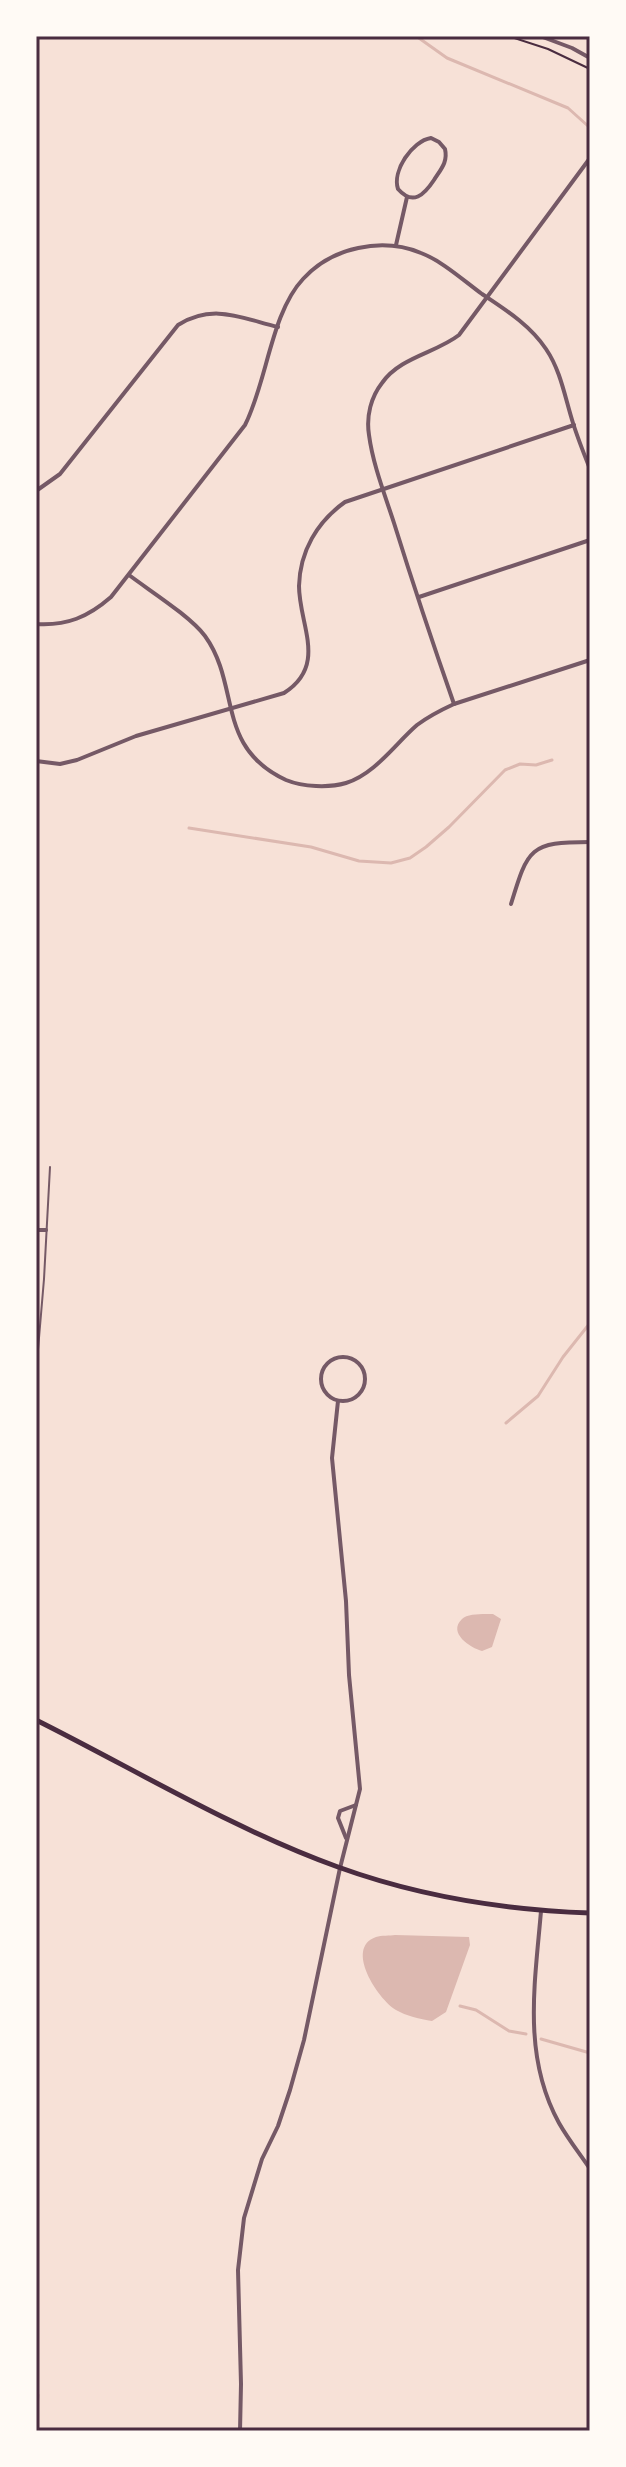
<svg xmlns="http://www.w3.org/2000/svg" width="626" height="2467" viewBox="0 0 626 2467" font-family="Barlow,sans-serif">
<style>
.water{fill:#dcb8b0}
.lines{fill:none;stroke-linecap:round;stroke-linejoin:round}
.stream{stroke:#dcb8b0;stroke-width:3}
.path{stroke:#4a2c40;stroke-width:2}
.service{stroke:#755966;stroke-width:2}
.minor{stroke:#755966;stroke-width:4}
.secondary{stroke:#4a2c40;stroke-width:5}
.neatline{fill:none;stroke:#4a2c40;stroke-width:3}
</style>
<rect width="100%" height="100%" fill="#f7e1d7"/>
<g class="water">
<path d="M 493,1614 L 501,1619 L 492,1647 L 482,1651 C 471,1648 447,1633 462,1619 C 468,1613 485,1614 493,1614 Z"/>
<path d="M 395,1935 L 469,1937 L 470,1945 L 446,2012 L 432,2021 C 420,2019 406,2016 396,2010 C 378,1999 344,1948 376,1937 C 381,1935 390,1936 395,1935 Z"/>
</g>
<g class="lines">
<g class="stream">
<path d="M 416,36 L 447,58 L 568,108 L 588,126"/>
<path d="M 189,828 L 311,847 L 359,861 L 391,863 L 410,858 L 426,847 L 449,827 L 505,770 L 520,764 L 536,765 L 552,760"/>
<path d="M 506,1423 L 538,1396 L 563,1357 L 590,1323"/>
<path d="M 460,2006 L 476,2010 L 509,2031 L 526,2034"/>
<path d="M 541,2039 L 590,2053"/>
<path d="M 36,2420 L 38,2395"/>
</g>
<path class="path" d="M 508,36 L 548,49 L 590,69"/>
<path class="service" d="M 36,1373 L 44,1279 L 50,1167"/>
<g class="minor">
<path d="M 540,36 L 572,48 L 590,58"/>
<path d="M 431,138 L 439,142 L 445,149 C 448,162 441,169 434,180 C 424,195 413,206 398,189 C 392,171 412,141 431,138 Z"/>
<path d="M 396,245 L 407,197"/>
<path d="M 36,491 L 60,474 L 178,325 C 213,303 241,318 278,327"/>
<path d="M 129,575 C 150,591 190,616 205,636 C 241,686 215,747 286,780 C 303,787 329,788 346,783 C 375,774 395,744 417,725 C 429,716 441,710 454,704 L 590,660"/>
<path d="M 419,597 L 590,540"/>
<path d="M 36,624 C 67,626 88,617 111,597 L 245,425 C 267,382 271,313 303,279 C 332,247 382,237 421,253 C 442,261 463,280 482,294 C 506,310 530,325 546,349 C 561,371 565,398 573,423 C 578,439 584,454 590,469"/>
<path d="M 454,704 C 433,644 413,584 394,523 C 385,495 373,465 369,435 C 366,416 371,397 382,383 C 400,357 436,353 459,335 L 590,158"/>
<path d="M 36,761 L 60,764 L 77,760 L 136,736 L 284,693 C 328,665 299,625 299,586 C 300,551 317,522 345,502 L 574,425"/>
<path d="M 511,904 C 528,848 530,842 590,842"/>
<path d="M 36,1230 L 46,1230"/>
<circle cx="343" cy="1379" r="22"/>
<path d="M 346,1838 L 338,1818 L 340,1811 L 356,1805"/>
<path d="M 541,1911 C 535,1983 522,2056 559,2123 C 568,2139 580,2154 590,2169"/>
<path d="M 240,2431 L 241,2384 L 238,2270 L 244,2218 L 262,2159 L 278,2126 L 290,2090 L 304,2040 L 340,1868 L 360,1789 L 349,1675 L 346,1601 L 332,1458 L 338,1401"/>
</g>
<path class="secondary" d="M 36,1720 C 136,1770 233,1829 338,1867 C 418,1896 505,1910 590,1913"/>
</g>
<rect width="626" height="2467" fill="none" stroke="#fffaf5" stroke-width="76"/>
<rect x="38" y="38" width="550" height="2391" class="neatline"/>
</svg>
